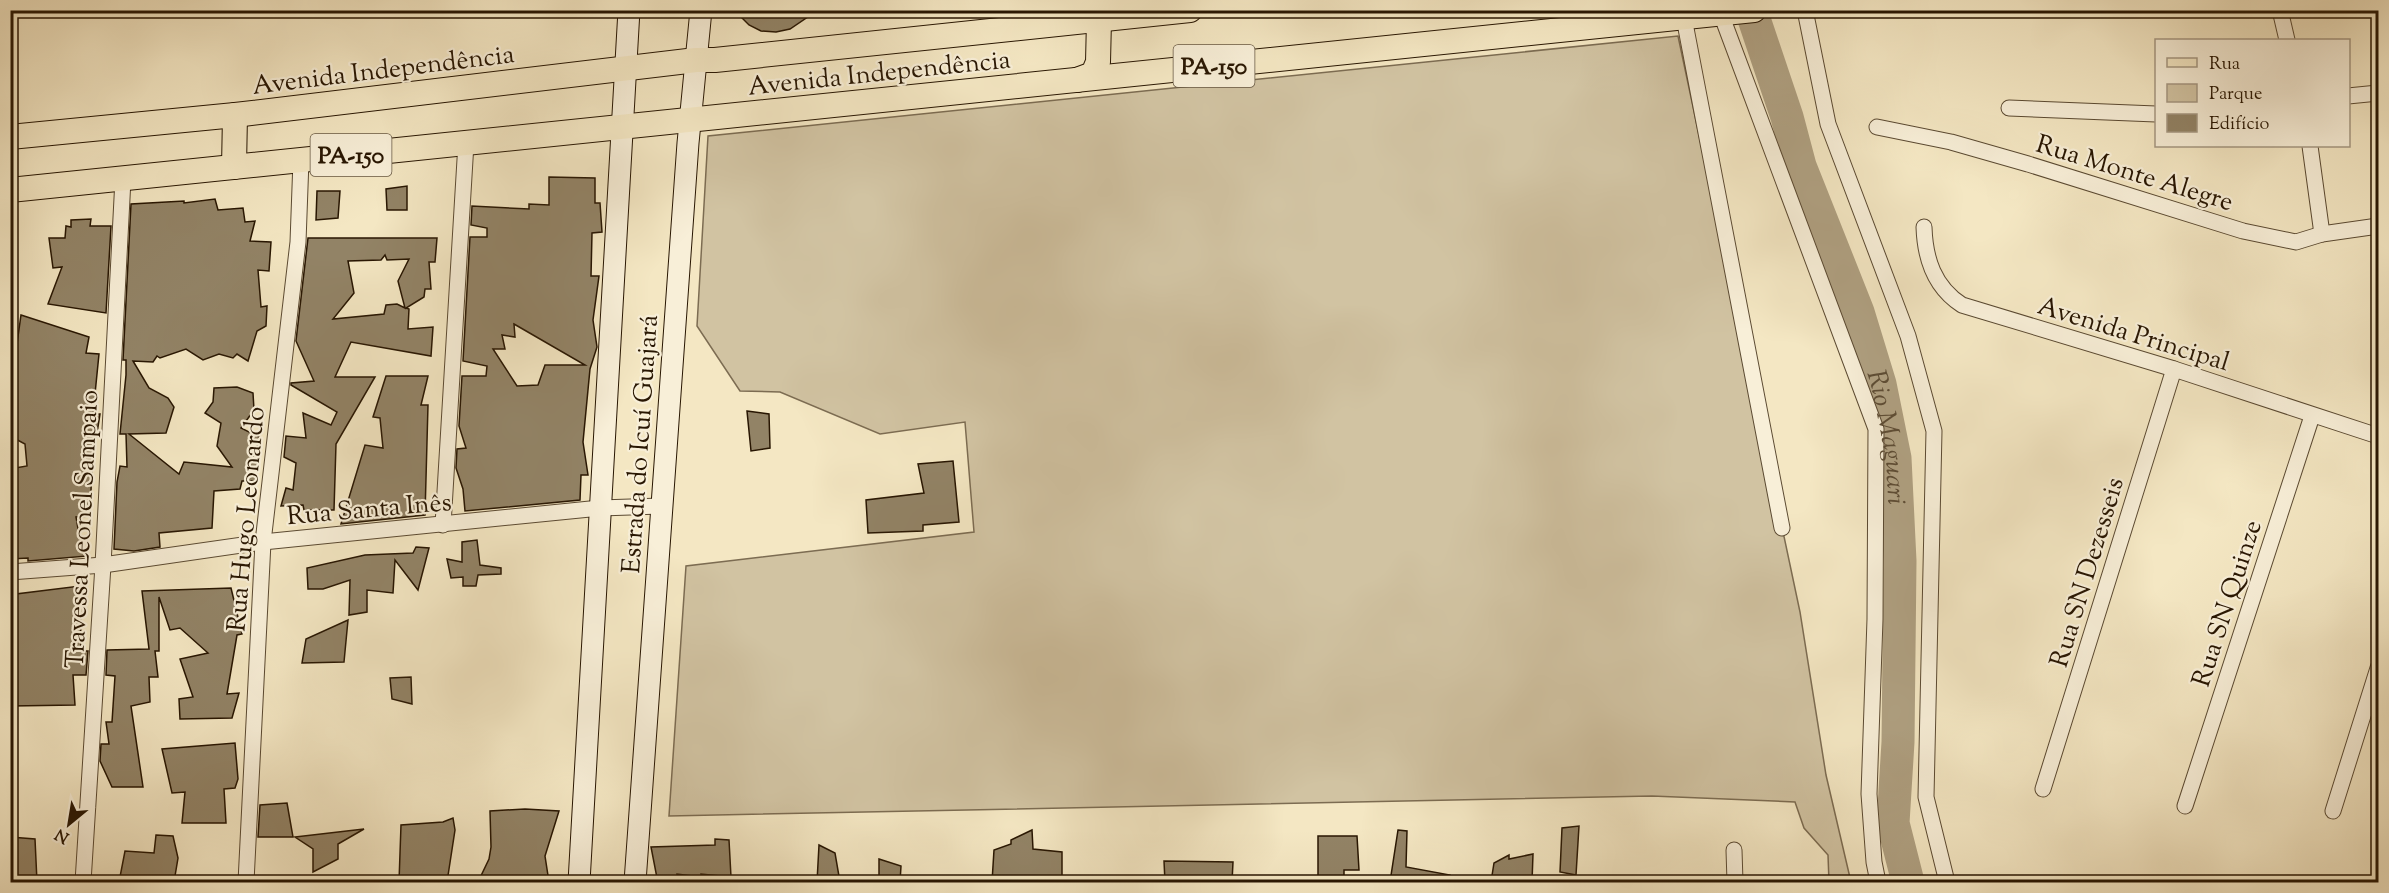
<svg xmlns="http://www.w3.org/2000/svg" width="2389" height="893" viewBox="0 0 2389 893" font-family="'Sorts Mill Goudy',serif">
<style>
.green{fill:#d1c3a2;stroke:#7c6c52;stroke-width:1.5}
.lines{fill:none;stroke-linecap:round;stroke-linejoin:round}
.river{stroke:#afa081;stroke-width:33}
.building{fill:#928366;stroke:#281602;stroke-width:1.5;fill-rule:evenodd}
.minor-casing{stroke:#5b4a32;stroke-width:17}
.secondary-casing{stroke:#281602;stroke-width:23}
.primary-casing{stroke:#281602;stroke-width:26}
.minor{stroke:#f8efd8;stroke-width:15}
.secondary{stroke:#f8efd8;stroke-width:21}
.primary{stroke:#f4e7c3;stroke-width:24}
.labels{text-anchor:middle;stroke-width:4.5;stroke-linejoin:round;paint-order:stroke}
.shield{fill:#f8efd8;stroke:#665742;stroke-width:1.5}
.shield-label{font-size:24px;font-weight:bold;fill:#281602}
.street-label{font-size:26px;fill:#281602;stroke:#f8efd8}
.water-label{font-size:27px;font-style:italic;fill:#5e4d35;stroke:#f8efd8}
</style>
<rect width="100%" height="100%" fill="#f4e7c3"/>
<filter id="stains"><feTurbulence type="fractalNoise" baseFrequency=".00333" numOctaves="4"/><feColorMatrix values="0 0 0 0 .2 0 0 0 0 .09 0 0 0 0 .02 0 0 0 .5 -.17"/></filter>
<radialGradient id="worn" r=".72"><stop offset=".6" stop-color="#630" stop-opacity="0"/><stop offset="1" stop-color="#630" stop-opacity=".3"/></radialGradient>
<path class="green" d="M 1678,36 L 1800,612 L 1826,775 L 1851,882 L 1829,882 L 1828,855 L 1804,828 L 1795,802 L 1652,796 L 669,816 L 686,566 L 974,532 L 965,422 L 880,434 L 780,392 L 740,391 L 697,326 L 708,136 Z"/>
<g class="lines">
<path class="river" id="s1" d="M 1751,10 L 1787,117 L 1800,166 L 1858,312 L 1880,384 L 1895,458 L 1900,561 L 1898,742 L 1893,823 L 1908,882"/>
</g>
<g class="building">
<path d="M 734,10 L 818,10 L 790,29 L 776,32 L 761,31 L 749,25 Z"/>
<path d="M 549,177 L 595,178 L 595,203 L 600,203 L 602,232 L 592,233 L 591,276 L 599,276 L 593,320 L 597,347 L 590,369 L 583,442 L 588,475 L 581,475 L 580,500 L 465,511 L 463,489 L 456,468 L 457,449 L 466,448 L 459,426 L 462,376 L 486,376 L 487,366 L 463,361 L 470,237 L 487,237 L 487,228 L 471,225 L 472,206 L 529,209 L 529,204 L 549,205 ZM 514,324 L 585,365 L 545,365 L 538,385 L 517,386 L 493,349 L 505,349 L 502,335 L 515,337 Z"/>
<path d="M 407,186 L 407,210 L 387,210 L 386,189 Z"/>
<path d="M 317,191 L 340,191 L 338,218 L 316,220 Z"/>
<path d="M 215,199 L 218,210 L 243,208 L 245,222 L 255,221 L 250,241 L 271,242 L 269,271 L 258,270 L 261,307 L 267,306 L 266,326 L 257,331 L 248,361 L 237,354 L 233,358 L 219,354 L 203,360 L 186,349 L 160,358 L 157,356 L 153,362 L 133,361 L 149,388 L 168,398 L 174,407 L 166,433 L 129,434 L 179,474 L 184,462 L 232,467 L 217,446 L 221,423 L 205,413 L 213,402 L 214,388 L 237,387 L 253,393 L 254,410 L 241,428 L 259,437 L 256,481 L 242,481 L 240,489 L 214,491 L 212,528 L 159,533 L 160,547 L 134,551 L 114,549 L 117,482 L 120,466 L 127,467 L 126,434 L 120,434 L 126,375 L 126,360 L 123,360 L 131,204 L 184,201 L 184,203 Z"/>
<path d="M 91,219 L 90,226 L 111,226 L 106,313 L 48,304 L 62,267 L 53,268 L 49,238 L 65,238 L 66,226 L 71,227 L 71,220 Z"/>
<path d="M 308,238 L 437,238 L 435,262 L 429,262 L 431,289 L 425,289 L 424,297 L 406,308 L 409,309 L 408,329 L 433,327 L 431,356 L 351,342 L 335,377 L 375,377 L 336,444 L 334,510 L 304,510 L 303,505 L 281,506 L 286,488 L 293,490 L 296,463 L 284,457 L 286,436 L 306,438 L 303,413 L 331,425 L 337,412 L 291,385 L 291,383 L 314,381 L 296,341 ZM 385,255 L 387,260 L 409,259 L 398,281 L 405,308 L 397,304 L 386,305 L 384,314 L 333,319 L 354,293 L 348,261 L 381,260 Z"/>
<path d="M 21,315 L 89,337 L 86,353 L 99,354 L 93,414 L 100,414 L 92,465 L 90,516 L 76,517 L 81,546 L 78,546 L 88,556 L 28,561 L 28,558 L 10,559 L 10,469 L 27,466 L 25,444 L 10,436 L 10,364 L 14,365 Z"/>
<path d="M 386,376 L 428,376 L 421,405 L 428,405 L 425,515 L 341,524 L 365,445 L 383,448 L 380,418 L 373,417 Z"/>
<path d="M 747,411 L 769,414 L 770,448 L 751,451 Z"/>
<path d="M 953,461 L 959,522 L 923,525 L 923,531 L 868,533 L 866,500 L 924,493 L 918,464 Z"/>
<path d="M 477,540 L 480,565 L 501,568 L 501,574 L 478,575 L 476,586 L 463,586 L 463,577 L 451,578 L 447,559 L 462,562 L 462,542 Z"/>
<path d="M 416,547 L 429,548 L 418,590 L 395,560 L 393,593 L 367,590 L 367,612 L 349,615 L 350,580 L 323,589 L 308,589 L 307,568 L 365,555 L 413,553 Z"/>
<path d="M 80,586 L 81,651 L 88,651 L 86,675 L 73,675 L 75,705 L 11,706 L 16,594 Z"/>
<path d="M 231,588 L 242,634 L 237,635 L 227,694 L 239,693 L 232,718 L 180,719 L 179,699 L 193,697 L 180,659 L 208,653 L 180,628 L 170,630 L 159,597 L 159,651 L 155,651 L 158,677 L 149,677 L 150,702 L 131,706 L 143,787 L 112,787 L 100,761 L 101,744 L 109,744 L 106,722 L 112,722 L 115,676 L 106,675 L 107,650 L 149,649 L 142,591 Z"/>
<path d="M 348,620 L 344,662 L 302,663 L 306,639 Z"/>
<path d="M 411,677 L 412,704 L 392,699 L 390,678 Z"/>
<path d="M 235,743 L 238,779 L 235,788 L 224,789 L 226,823 L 182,823 L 185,792 L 172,793 L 162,749 Z"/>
<path d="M 287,803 L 293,837 L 258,837 L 260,805 Z"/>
<path d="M 525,809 L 559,811 L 545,856 L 549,882 L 478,882 L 489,859 L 491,847 L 490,811 Z"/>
<path d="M 453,818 L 455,830 L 447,882 L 399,882 L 401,825 L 443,822 Z"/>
<path d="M 1579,826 L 1576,875 L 1560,872 L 1562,828 Z"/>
<path d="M 364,829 L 338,844 L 338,859 L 313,872 L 313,849 L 295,837 Z"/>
<path d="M 1032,830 L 1033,849 L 1062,852 L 1062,882 L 992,882 L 994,850 L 1011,844 L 1011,840 Z"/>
<path d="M 1398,830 L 1407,831 L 1406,867 L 1450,875 L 1449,882 L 1390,882 Z"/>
<path d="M 156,835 L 173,836 L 178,858 L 174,882 L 119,882 L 125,851 L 154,853 Z"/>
<path d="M 1318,836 L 1357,836 L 1359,870 L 1344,870 L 1344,882 L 1318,882 Z"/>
<path d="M 10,837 L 35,839 L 37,882 L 10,882 Z"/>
<path d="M 715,839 L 729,840 L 731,877 L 701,874 L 701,877 L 677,874 L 677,879 L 657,878 L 651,847 L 715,845 Z"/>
<path d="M 819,845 L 835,853 L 840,882 L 817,882 Z"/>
<path d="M 1533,854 L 1532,882 L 1491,882 L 1494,863 L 1509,855 L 1509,859 Z"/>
<path d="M 879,859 L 901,866 L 900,882 L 879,882 Z"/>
<path d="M 1164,861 L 1233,862 L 1232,882 L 1165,882 Z"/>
</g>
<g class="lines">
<g class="minor-casing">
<g id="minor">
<path d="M 1805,10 L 1828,124 L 1908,336 L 1934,431 L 1926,797 L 1947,882"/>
<path d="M 2280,10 L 2287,40"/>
<path d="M 1721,14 L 1876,429 L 1875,619 L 1869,794 L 1874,862 L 1878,882"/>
<path d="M 1684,18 L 1782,528"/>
<path d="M 2348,96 L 2378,93"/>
<path d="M 2009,108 L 2156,114"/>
<path d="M 1877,127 L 1951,142 L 2028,164 L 2243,231 L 2296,242 L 2322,234 L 2378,226"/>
<path d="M 2310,146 L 2322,234"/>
<path d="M 1924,227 C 1925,259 1934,287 1962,305 L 2174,369 L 2378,436"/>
<path d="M 443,525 L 466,143"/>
<path d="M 10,572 L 103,565 L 263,542 L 600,508 L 661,506"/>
<path d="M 2043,789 L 2174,369"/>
<path d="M 2185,806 L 2312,416"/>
<path d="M 2333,811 L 2378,668"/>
<path d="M 1734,850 L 1735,882"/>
<path d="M 83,882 L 103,565 L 123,179"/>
<path d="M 246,882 L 263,542 L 298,242 L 301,160"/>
</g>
</g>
<g class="secondary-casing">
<g id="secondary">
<path d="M 579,882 L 629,10"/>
<path d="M 635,882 L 688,143 L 701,10"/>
</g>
</g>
<g class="primary-casing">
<g id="primary">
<path d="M 1077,80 L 1093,74 L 1098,62 L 1099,20"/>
<path d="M 10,137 L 235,115 L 696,60 L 715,60 L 1190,10"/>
<path d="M 234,167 L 235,115"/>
<path d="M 10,190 L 1754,10"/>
</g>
</g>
<use href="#minor" class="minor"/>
<use href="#secondary" class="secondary"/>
<use href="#primary" class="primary"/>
</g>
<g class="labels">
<g class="shield">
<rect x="1173.5" y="45" width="81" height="42" rx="4.5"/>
<rect x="310.5" y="134" width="81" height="42" rx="4.5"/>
</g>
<g class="shield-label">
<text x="1214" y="74">PA-150</text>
<text x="351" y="163">PA-150</text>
</g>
<g class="street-label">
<text transform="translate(383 69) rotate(-7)" y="9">Avenida Independência</text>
<text transform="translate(879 72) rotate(-6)" y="9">Avenida Independência</text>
<text transform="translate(2135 172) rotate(17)" y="9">Rua Monte Alegre</text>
<text transform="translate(2134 333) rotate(17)" y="9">Avenida Principal</text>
<text transform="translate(639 444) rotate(-86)" y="9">Estrada do Icuí Guajará</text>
<text transform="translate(369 508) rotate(-5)" y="9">Rua Santa Inês</text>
<text transform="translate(245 519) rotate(-85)" y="9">Rua Hugo Leonardo</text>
<text transform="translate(81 529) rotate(-87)" y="9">Travessa Leonel Sampaio</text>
<text transform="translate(2086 572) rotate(-73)" y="9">Rua SN Dezesseis</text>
<text transform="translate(2226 603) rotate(-72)" y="9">Rua SN Quinze</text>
</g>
<g class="water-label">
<text dy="9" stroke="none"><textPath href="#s1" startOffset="450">Rio Maguari</textPath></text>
</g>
</g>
<rect width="2389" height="893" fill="none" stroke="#f4e7c3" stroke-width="36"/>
<rect x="12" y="12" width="2365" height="869" fill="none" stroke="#281602" stroke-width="3"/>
<rect x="18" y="18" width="2353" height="857" fill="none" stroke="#281602" stroke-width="1.5"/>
<rect x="2155" y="39" width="195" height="108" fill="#f8efd8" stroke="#a59882" stroke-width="1.5"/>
<rect x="2167" y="58" width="30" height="9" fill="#f4e7c3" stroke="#a59882" stroke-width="1.5"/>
<text x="2209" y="69" font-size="18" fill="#281602">Rua</text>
<rect x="2167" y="84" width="30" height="18" fill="#d1c3a2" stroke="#a59882" stroke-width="1.5"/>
<text x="2209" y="99" font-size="18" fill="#281602">Parque</text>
<rect x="2167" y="114" width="30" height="18" fill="#928366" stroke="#a59882" stroke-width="1.5"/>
<text x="2209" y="129" font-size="18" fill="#281602">Edifício</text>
<g transform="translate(69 824) rotate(210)" stroke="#f8efd8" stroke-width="4.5" paint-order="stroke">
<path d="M0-4.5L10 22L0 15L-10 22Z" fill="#281602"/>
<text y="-9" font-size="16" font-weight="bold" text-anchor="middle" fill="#281602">N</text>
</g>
<rect width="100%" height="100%" filter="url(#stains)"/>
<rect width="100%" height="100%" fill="url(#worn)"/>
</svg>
